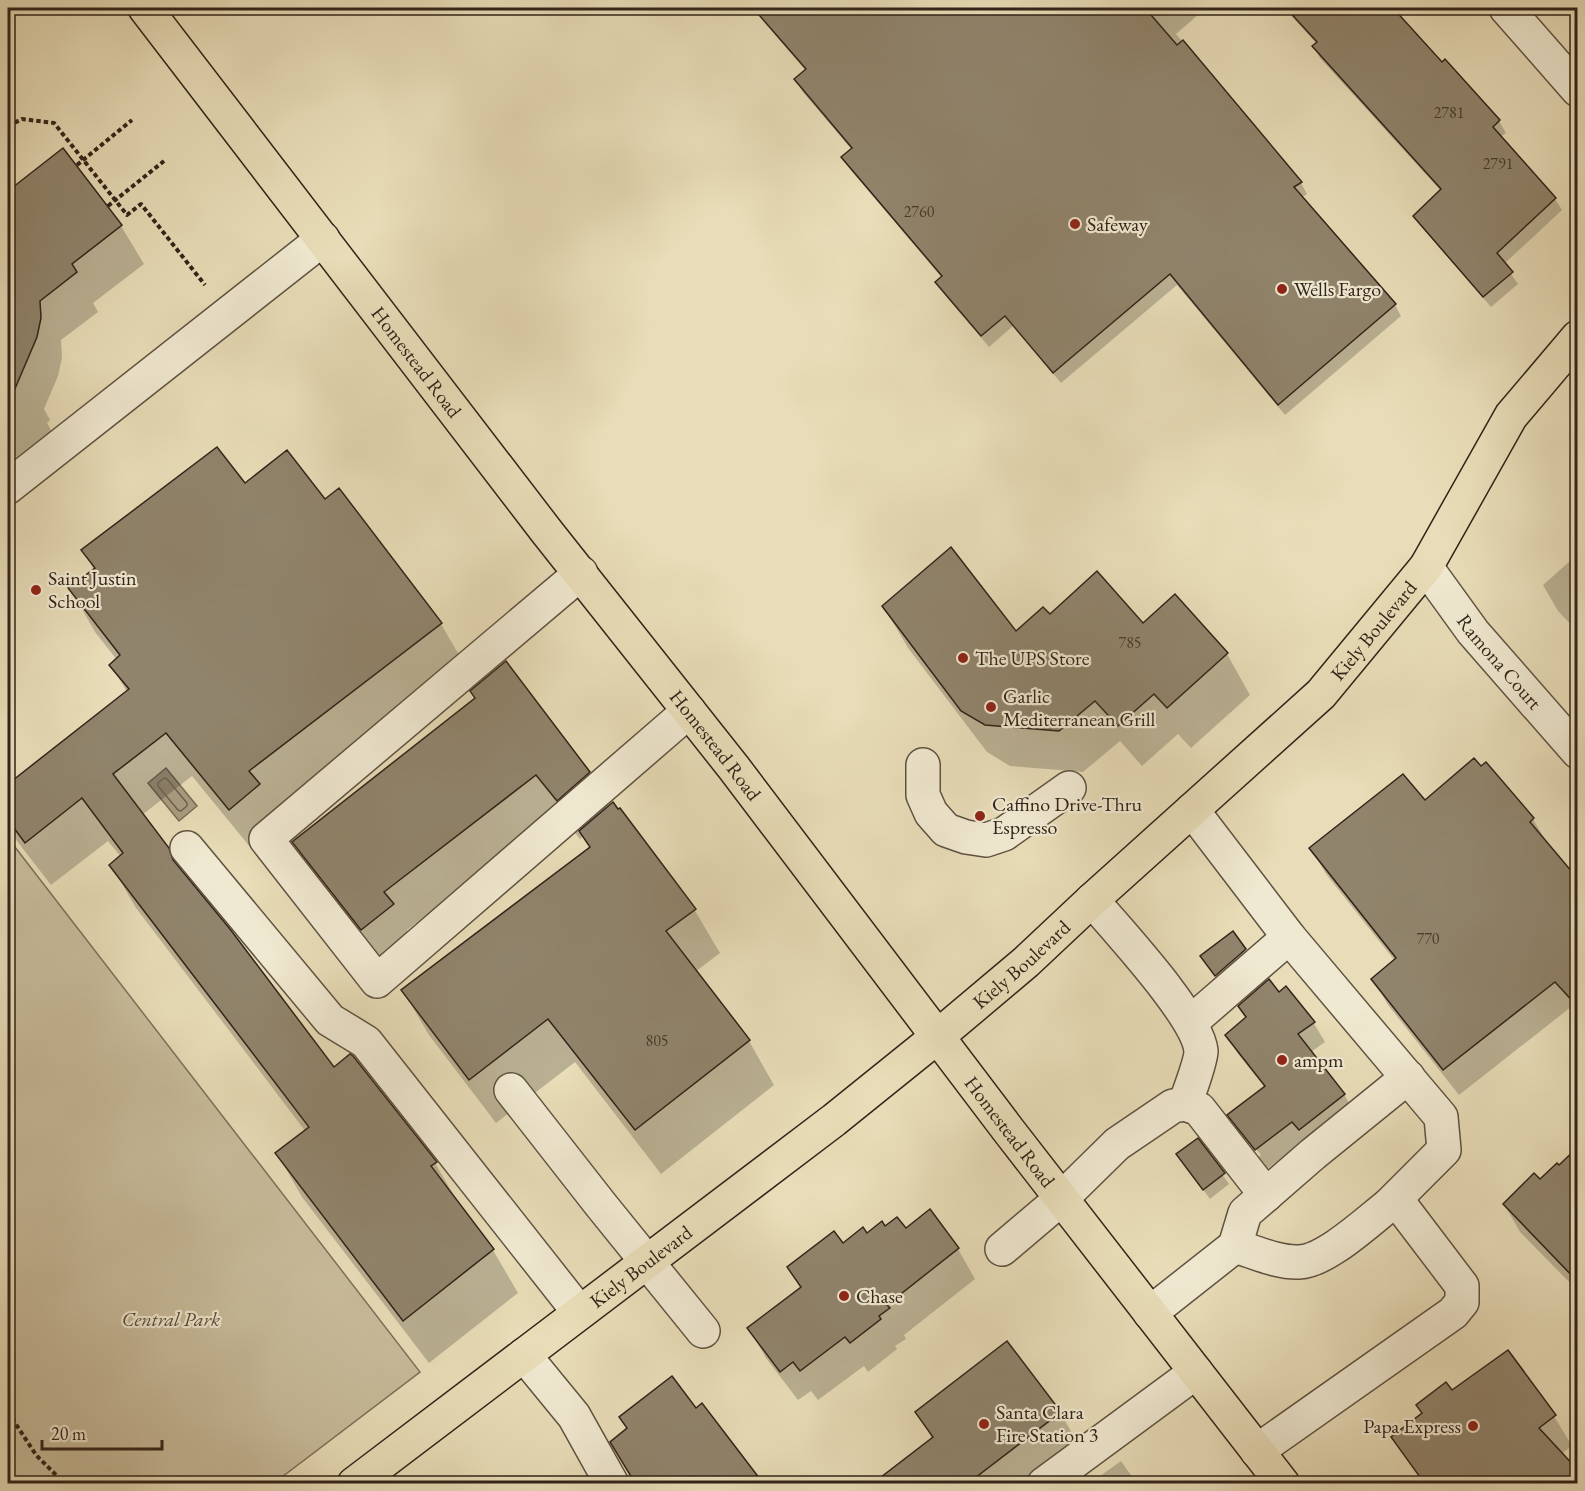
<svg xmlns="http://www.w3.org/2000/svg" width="1585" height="1491" viewBox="0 0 1585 1491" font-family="'EB Garamond',serif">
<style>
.green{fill:#c9bd9d;stroke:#7d705b;stroke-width:1.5}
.water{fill:#aa9e82;stroke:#7a6d58;stroke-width:1.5}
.shadow{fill:#0003}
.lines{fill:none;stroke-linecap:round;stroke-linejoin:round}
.shore{stroke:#6e604e;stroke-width:1.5}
.building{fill:#90846c;stroke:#312319;stroke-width:1.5}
.minor-casing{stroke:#5f5241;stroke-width:36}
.major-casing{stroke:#312319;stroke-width:36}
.path{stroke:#312319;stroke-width:4;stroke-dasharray:4.5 3;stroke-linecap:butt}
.minor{stroke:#f0e9d1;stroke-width:33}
.major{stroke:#e8ddb8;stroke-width:33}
.poi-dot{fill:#8f2418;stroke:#f0e9d1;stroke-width:2}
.labels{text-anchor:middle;stroke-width:4.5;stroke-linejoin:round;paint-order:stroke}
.number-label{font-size:16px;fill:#493b2e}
.poi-label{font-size:20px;fill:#312319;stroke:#f0e9d1;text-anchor:start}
.street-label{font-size:20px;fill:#312319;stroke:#f0e9d1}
.park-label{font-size:20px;font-style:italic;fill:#574a3a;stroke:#f0e9d1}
</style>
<rect width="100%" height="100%" fill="#e8ddb8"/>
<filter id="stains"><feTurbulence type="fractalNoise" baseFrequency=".00333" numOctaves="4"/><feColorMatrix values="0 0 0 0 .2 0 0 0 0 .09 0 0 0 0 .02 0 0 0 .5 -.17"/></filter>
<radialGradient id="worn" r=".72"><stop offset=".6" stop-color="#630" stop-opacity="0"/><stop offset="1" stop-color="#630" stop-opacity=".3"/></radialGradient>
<path class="green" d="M 8,838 L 420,1372 L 274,1483 L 8,1483 Z"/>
<path class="water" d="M 166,768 L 197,806 L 179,821 L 148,783 Z"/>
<g class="shadow">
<path d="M 752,8 L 1206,8 L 1176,34 L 1301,183 L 1307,194 L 1301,198 L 1395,305 L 1401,316 L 1285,415 L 1177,285 L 1061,383 L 1013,326 L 989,347 L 944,294 L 937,282 L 942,278 L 850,169 L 843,157 L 852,150 L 802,91 L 796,80 L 806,71 Z"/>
<path d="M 1284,8 L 1391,8 L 1442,64 L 1445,61 L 1499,121 L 1506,133 L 1500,137 L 1555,199 L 1562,210 L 1504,264 L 1518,284 L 1491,307 L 1422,227 L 1415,216 L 1441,191 L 1320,58 L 1314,47 L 1317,44 Z"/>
<path d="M 63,150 L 121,226 L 144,264 L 93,303 L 98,312 L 61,340 L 62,358 L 58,376 L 44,409 L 50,420 L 47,423 L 55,437 L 21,464 L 11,450 L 8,453 L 8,183 L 12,189 Z"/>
<path d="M 245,485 L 325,501 L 339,490 L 441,624 L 466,667 L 255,853 L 192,776 L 142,815 L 167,849 L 181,873 L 334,1069 L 435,1163 L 460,1206 L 493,1250 L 518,1293 L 429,1363 L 302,1197 L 277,1153 L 306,1132 L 136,908 L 111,865 L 121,857 L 108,841 L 51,885 L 17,841 L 8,825 L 8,786 L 127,692 L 111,665 L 117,660 L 95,632 L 70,588 L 94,570 L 83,550 Z"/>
<path d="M 1578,531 L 1578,549 L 1571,537 Z"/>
<path d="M 1578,554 L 1578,632 L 1558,611 L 1543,585 Z"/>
<path d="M 884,607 L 1016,633 L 1050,616 L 1143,625 L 1227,654 L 1250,695 L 1191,748 L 1178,734 L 1142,766 L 1120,741 L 1083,772 L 1010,766 L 987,752 L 908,648 Z"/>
<path d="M 476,699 L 589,773 L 609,807 L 694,909 L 720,953 L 695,972 L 749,1041 L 774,1085 L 661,1174 L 575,1062 L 496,1123 L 429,1035 L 403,991 L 590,848 L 583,836 L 580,839 L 559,813 L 407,930 L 415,944 L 384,968 L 316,881 L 294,842 Z"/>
<path d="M 8,724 L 12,731 L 8,735 Z"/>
<path d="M 1486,764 L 1533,819 L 1548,845 L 1578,882 L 1578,1014 L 1571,1007 L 1459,1095 L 1388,1005 L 1373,979 L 1395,961 L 1326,874 L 1311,848 L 1425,802 Z"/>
<path d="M 1232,933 L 1251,959 L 1222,985 L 1202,957 Z"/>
<path d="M 1279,994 L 1313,1022 L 1325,1042 L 1311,1052 L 1344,1094 L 1355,1114 L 1304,1141 L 1267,1169 L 1239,1133 L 1258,1157 L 1261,1155 L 1243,1132 L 1239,1132 L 1229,1115 L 1265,1088 L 1238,1054 L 1227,1035 L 1247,1019 L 1240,1007 Z"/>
<path d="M 1197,1140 L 1229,1184 L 1210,1199 L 1178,1155 Z"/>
<path d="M 1578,1165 L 1578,1291 L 1520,1232 L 1504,1204 L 1559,1167 Z"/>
<path d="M 885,1228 L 905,1231 L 958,1249 L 975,1279 L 904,1335 L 906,1339 L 895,1346 L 897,1349 L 868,1372 L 864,1366 L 818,1400 L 811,1391 L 798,1400 L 766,1358 L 749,1328 L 801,1289 L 789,1268 Z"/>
<path d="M 702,1405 L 761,1484 L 637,1484 L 630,1474 L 628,1430 L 620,1417 L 696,1410 Z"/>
<path d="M 917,1412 L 1060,1412 L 1077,1442 L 1023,1484 L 880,1484 L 932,1439 Z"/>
<path d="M 1554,1416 L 1572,1446 L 1561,1454 L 1435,1484 Z"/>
<path d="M 1121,1461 L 1137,1484 L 1089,1484 Z"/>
</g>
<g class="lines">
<path class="shore" d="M 164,778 L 167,779 L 187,803 L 187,806 L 181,811 L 178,810 L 158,786 L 158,783 Z"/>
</g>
<g class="building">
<path d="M 753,8 L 1145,8 L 1177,45 L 1183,40 L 1302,182 L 1294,187 L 1396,304 L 1278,405 L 1170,274 L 1053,373 L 1005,316 L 981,336 L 935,282 L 942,276 L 841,157 L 852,148 L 794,79 L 806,69 Z"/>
<path d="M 1286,8 L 1393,8 L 1442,62 L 1445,59 L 1500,120 L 1493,127 L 1556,198 L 1497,253 L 1513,272 L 1483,297 L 1413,216 L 1441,189 L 1312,46 L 1317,42 Z"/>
<path d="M 63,148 L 122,225 L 72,264 L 77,272 L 40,301 L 41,318 L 37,337 L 8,405 L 8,191 Z"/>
<path d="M 217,447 L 245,483 L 287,450 L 325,499 L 339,488 L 442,623 L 249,771 L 260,784 L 229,810 L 166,733 L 113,774 L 169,848 L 173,860 L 230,929 L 334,1067 L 350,1054 L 353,1056 L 437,1162 L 431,1166 L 494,1249 L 403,1321 L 275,1153 L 309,1127 L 109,865 L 123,853 L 82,798 L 25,843 L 8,820 L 8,784 L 129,689 L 109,665 L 120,655 L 68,588 L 95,568 L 81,550 Z"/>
<path d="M 951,547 L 1016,631 L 1043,607 L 1050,614 L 1097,571 L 1143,623 L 1175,594 L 1228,653 L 1167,708 L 1154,694 L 1118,726 L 1095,701 L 1059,731 L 985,725 L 961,711 L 882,606 Z"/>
<path d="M 506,661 L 590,772 L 557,801 L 536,775 L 384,892 L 394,904 L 361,930 L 292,842 L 475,698 L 470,691 Z"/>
<path d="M 1474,758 L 1481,766 L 1486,762 L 1534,818 L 1530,822 L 1578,879 L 1578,1007 L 1555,982 L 1443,1070 L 1371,979 L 1396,958 L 1309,848 L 1403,774 L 1425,800 Z"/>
<path d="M 613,802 L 618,809 L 620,808 L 696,909 L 666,931 L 750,1040 L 635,1130 L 548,1019 L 469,1080 L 401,990 L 590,847 L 579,831 Z"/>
<path d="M 1233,931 L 1246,949 L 1215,976 L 1200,956 Z"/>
<path d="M 1269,979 L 1279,992 L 1286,986 L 1315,1022 L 1298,1034 L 1345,1094 L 1299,1130 L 1292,1122 L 1255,1150 L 1227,1115 L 1265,1086 L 1225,1035 L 1246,1017 L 1238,1006 Z"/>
<path d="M 1198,1138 L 1225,1173 L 1203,1190 L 1176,1154 Z"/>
<path d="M 1578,1147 L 1578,1282 L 1503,1204 L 1534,1173 L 1540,1179 L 1557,1163 L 1559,1165 Z"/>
<path d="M 930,1209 L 959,1248 L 887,1305 L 890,1308 L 879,1316 L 881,1319 L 850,1343 L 845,1337 L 800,1371 L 793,1362 L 780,1372 L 747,1328 L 801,1287 L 787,1267 L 834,1231 L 843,1243 L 863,1227 L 867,1233 L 882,1221 L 885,1226 L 897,1217 L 906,1228 Z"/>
<path d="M 1007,1341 L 1061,1412 L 967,1484 L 872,1484 L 933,1437 L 915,1412 Z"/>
<path d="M 1508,1350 L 1556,1415 L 1539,1428 L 1578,1470 L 1578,1484 L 1425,1484 L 1391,1437 L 1422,1413 L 1416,1405 L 1446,1382 L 1452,1390 Z"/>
<path d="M 672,1376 L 696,1408 L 702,1403 L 763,1483 L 635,1483 L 610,1442 L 627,1428 L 619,1417 Z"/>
</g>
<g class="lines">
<g class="minor-casing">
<g id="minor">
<path d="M 1506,8 L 1578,90"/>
<path d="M 8,487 L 323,239"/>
<path id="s1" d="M 1426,567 L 1473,632 L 1578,752"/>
<path d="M 581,573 L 266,839 L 377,981 L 689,711"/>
<path d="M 923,765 L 923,795 L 931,813 L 946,830 L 966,837 L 986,840 L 1004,834 L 1069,788"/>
<path d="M 1192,810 L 1289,937 L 1441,1117 L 1444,1150 L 1389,1205"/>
<path d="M 187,848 L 330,1020 L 366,1042 L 579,1312"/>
<path d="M 1092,900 C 1117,930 1198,1016 1201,1051 C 1201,1061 1189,1093 1185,1104"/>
<path d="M 1191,1022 L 1289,937"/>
<path d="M 511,1090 L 601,1205 L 703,1331"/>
<path d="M 1235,1246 C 1255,1252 1278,1263 1299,1262 C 1326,1261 1367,1222 1389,1205 L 1402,1207 L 1462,1286 L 1462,1302 L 1453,1313 L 1257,1451"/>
<path d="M 1002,1249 L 1061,1199 L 1117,1144 L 1173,1106 L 1185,1104 L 1199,1109 L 1266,1195"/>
<path d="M 1150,1313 L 1235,1246 L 1245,1213 L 1313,1154 L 1408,1077"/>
<path d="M 524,1355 L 574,1416 L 612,1484"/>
<path d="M 1044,1484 L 1196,1372"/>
</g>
</g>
<g class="major-casing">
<g id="major">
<path id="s2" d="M 145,8 L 547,532 L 734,768 L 1009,1131 L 1283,1484"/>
<path id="s3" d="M 354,1484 L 834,1120 L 937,1037 L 1026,962 L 1092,900 L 1321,694 L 1426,567 L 1511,416 L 1578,337"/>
</g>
</g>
<g class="path">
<path d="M 8,126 L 22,119 L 54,123 L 127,215 L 141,204 L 205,285"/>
<path d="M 77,165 L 132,120"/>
<path d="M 108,206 L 164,161"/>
<path d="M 8,1412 L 36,1455 L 65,1484"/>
</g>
<use href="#minor" class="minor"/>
<use href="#major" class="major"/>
</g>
<g class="poi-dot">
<circle cx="1075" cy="224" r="6"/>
<circle cx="1282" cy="289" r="6"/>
<circle cx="36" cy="590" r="6"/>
<circle cx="963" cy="658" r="6"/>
<circle cx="991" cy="707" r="6"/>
<circle cx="980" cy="816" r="6"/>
<circle cx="1282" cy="1060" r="6"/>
<circle cx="844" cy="1296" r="6"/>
<circle cx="984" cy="1424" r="6"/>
<circle cx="1473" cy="1426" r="6"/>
</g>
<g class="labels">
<g class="number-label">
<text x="1449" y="118">2781</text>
<text x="1498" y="169">2791</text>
<text x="919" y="217">2760</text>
<text x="1130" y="648">785</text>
<text x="1428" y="944">770</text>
<text x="657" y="1046">805</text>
</g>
<g class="poi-label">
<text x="1087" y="231">Safeway</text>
<text x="1294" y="296">Wells Fargo</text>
<text x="48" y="585">Saint Justin<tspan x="48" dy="23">School</tspan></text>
<text x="975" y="665">The UPS Store</text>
<text x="1003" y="703">Garlic<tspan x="1003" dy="23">Mediterranean Grill</tspan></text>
<text x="992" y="811">Caffino Drive-Thru<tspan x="992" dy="23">Espresso</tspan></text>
<text x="1294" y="1067">ampm</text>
<text x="856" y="1303">Chase</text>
<text x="996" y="1419">Santa Clara<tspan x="996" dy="23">Fire Station 3</tspan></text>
<text x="1461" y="1433" text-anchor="end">Papa Express</text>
</g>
<g class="street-label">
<text dy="7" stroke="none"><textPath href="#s2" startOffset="446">Homestead Road</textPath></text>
<text dy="7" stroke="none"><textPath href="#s3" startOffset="1332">Kiely Boulevard</textPath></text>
<text dy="7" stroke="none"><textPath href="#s1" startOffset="120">Ramona Court</textPath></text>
<text dy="7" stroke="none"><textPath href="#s2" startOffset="932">Homestead Road</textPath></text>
<text dy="7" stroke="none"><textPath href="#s3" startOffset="846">Kiely Boulevard</textPath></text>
<text dy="7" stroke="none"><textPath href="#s2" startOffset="1418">Homestead Road</textPath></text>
<text dy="7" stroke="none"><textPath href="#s3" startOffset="360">Kiely Boulevard</textPath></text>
</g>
<g class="park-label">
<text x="171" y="1326">Central Park</text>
</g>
</g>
<rect width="1585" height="1491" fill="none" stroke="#e8ddb8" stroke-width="30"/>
<rect x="9" y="9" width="1567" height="1473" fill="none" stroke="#312319" stroke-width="3"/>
<rect x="15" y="15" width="1555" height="1461" fill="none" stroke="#312319" stroke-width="1.5"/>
<path d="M42 1440v9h120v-9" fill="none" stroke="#312319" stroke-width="3"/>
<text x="51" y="1440" font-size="18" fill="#312319" stroke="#f0e9d1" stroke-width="4.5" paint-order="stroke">20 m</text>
<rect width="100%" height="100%" filter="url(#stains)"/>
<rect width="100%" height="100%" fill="url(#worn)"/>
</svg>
